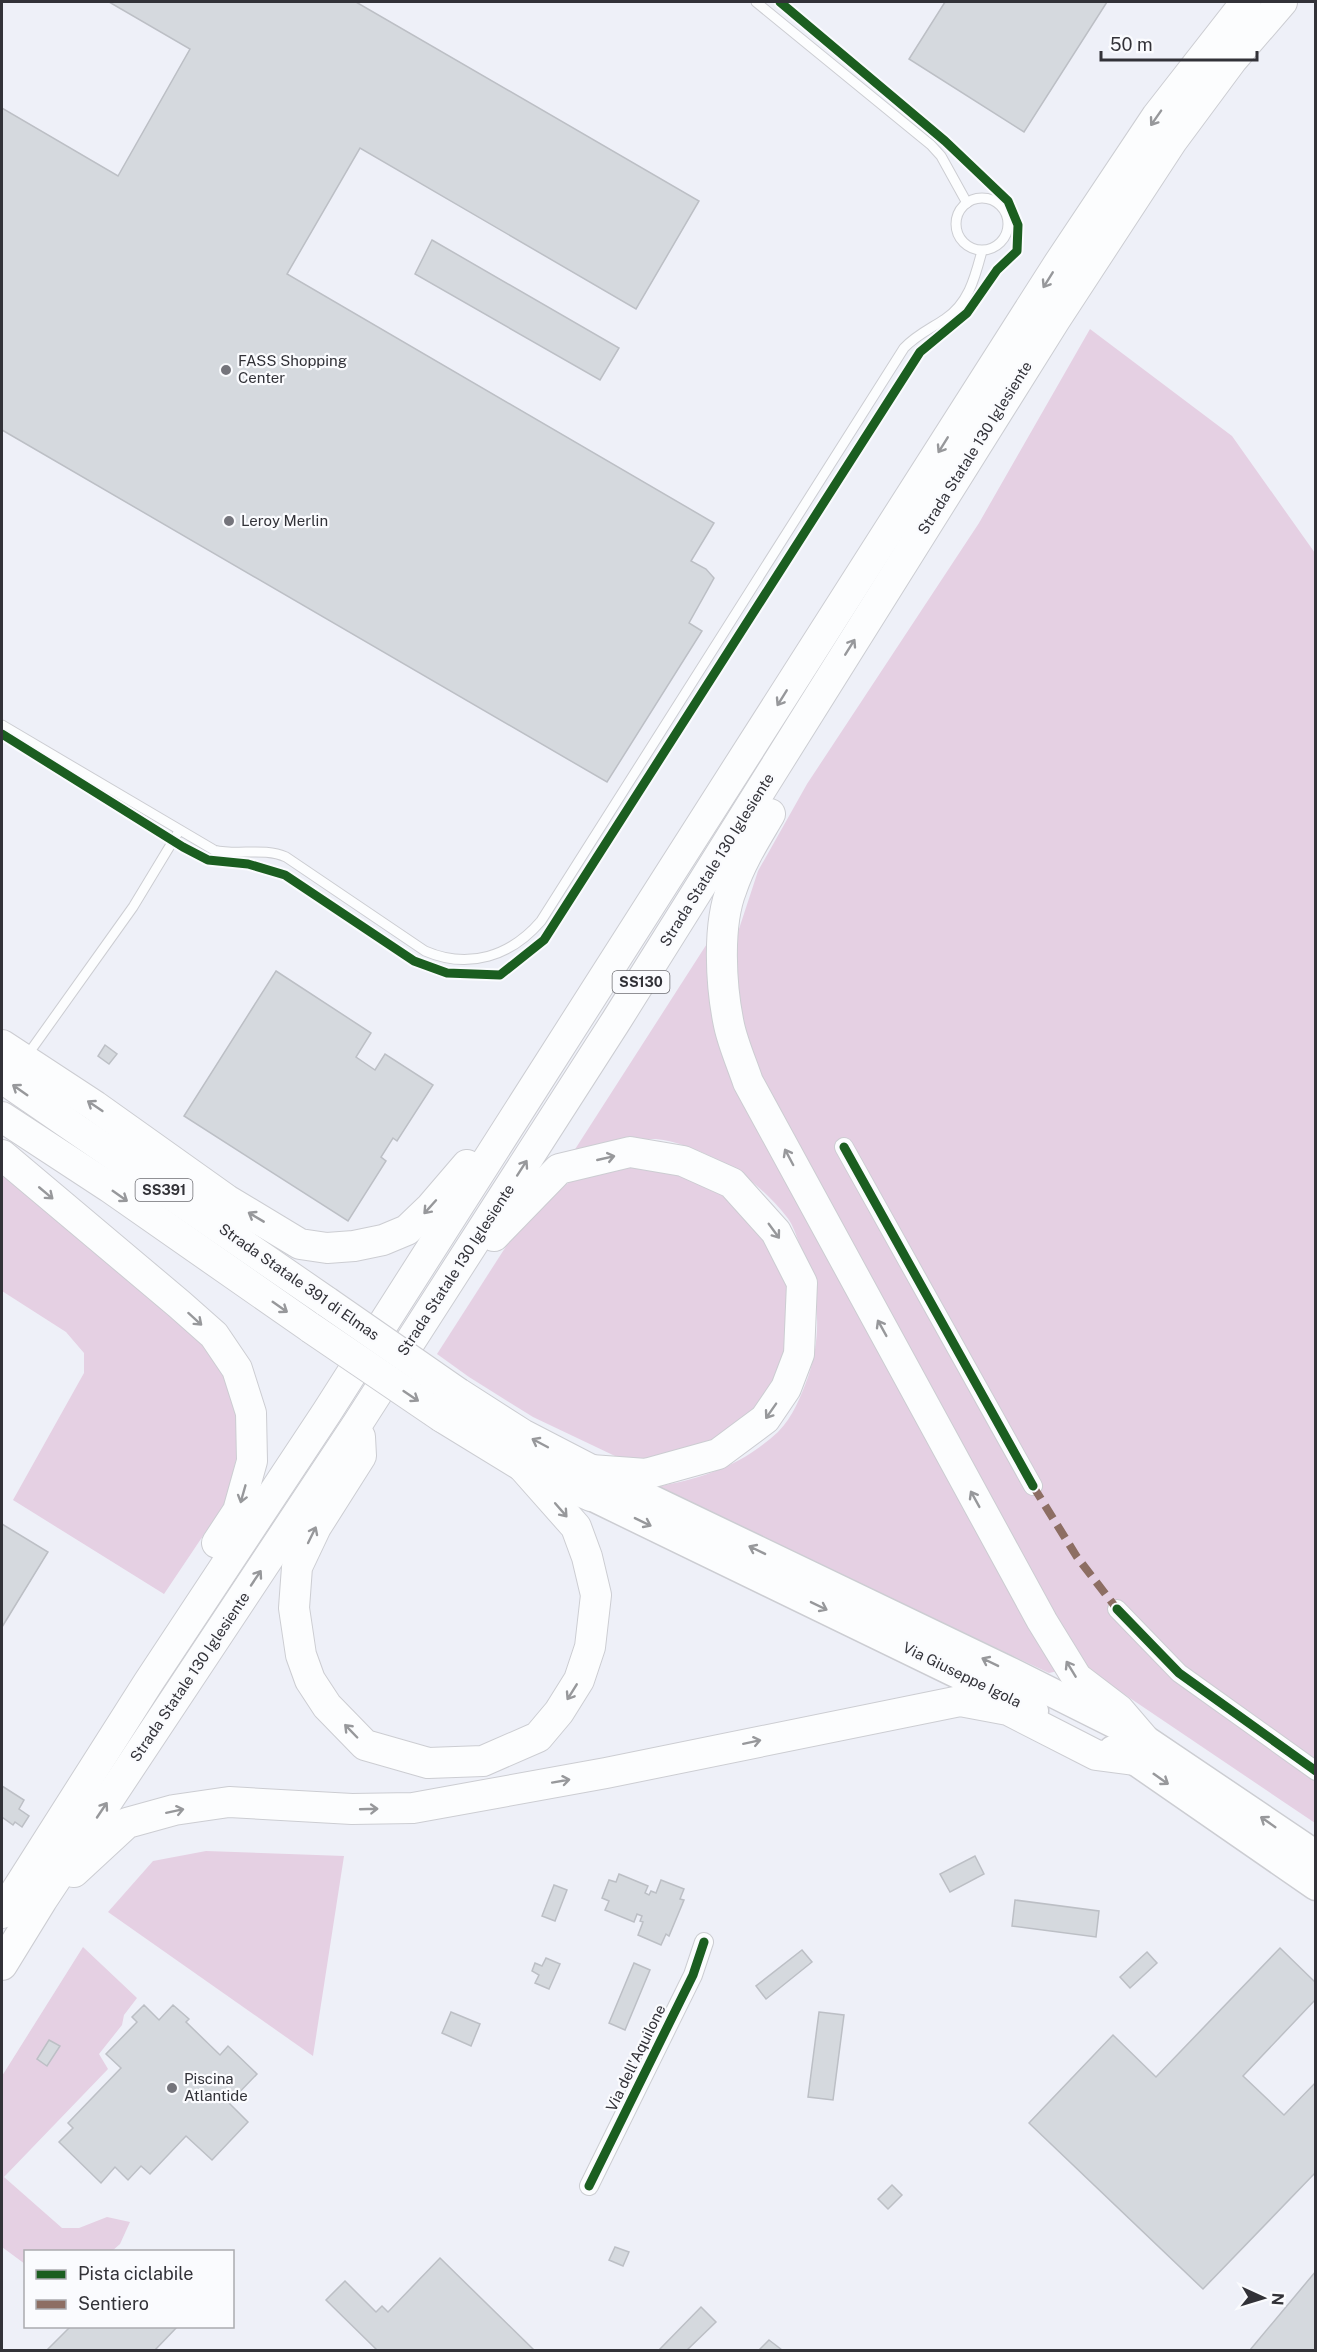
<svg xmlns="http://www.w3.org/2000/svg" width="1317" height="2352" viewBox="0 0 1317 2352" font-family="'Public Sans',sans-serif">
<style>
.green{fill:#e5d0e3}
.building{fill:#d5d9de;stroke:#bcbfc5;stroke-width:1.5}
.lines{fill:none;stroke-linecap:round;stroke-linejoin:round}
.service-casing{stroke:#cccdd2;stroke-width:11}
.minor-casing{stroke:#cccdd2;stroke-width:20}
.primary-casing{stroke:#cccdd2;stroke-width:31}
.trunk-casing{stroke:#cccdd2;stroke-width:32}
.service{stroke:#fcfdfe;stroke-width:9}
.minor{stroke:#fcfdfe;stroke-width:18}
.primary{stroke:#fcfdfe;stroke-width:28}
.trunk{stroke:#fcfdfe;stroke-width:30}
.trunk-bridge-casing{stroke:#cccdd2;stroke-width:32;stroke-linecap:butt}
.trunk-bridge{stroke:#fcfdfe;stroke-width:30}
.quiet{stroke:#8d6e63;stroke-width:8;stroke-dasharray:15 8;stroke-linecap:butt}
.cycleway-casing{stroke:#fafbfe;stroke-width:13}
.cycleway{stroke:#1b5e20;stroke-width:9}
.oneway{stroke:#97989b}
.poi-dot{fill:#74747b;stroke:#fafbfe;stroke-width:2}
.labels{text-anchor:middle;stroke-width:4.5;stroke-linejoin:round;paint-order:stroke}
.shield{fill:#fafbfe;stroke:#6e6e73;stroke-width:1.5}
.shield-label{font-size:14px;font-weight:bold;fill:#323238}
.poi-label{font-size:15px;fill:#323238;stroke:#fafbfe;text-anchor:start}
.street-label{font-size:15px;fill:#323238;stroke:#fafbfe}
</style>
<rect width="100%" height="100%" fill="#eef0f8"/>
<g class="green">
<path d="M 1090,329 L 1232,436 L 1315,553 L 1315,1823 L 1115,1688 L 1082,1663 L 1069,1646 L 755,1064 L 743,1027 L 734,979 L 738,932 L 758,871 L 807,784 L 979,523 Z"/>
<path d="M 710,939 L 709,995 L 1058,1671 L 1049,1673 L 656,1487 C 704,1478 741,1466 778,1432 C 793,1417 801,1396 808,1377 C 824,1331 818,1284 798,1240 C 795,1232 792,1223 786,1216 C 767,1192 741,1170 712,1157 C 695,1149 676,1141 656,1139 C 627,1138 600,1146 572,1154 Z"/>
<path d="M 648,1163 L 720,1188 L 745,1209 L 786,1273 L 793,1314 L 777,1387 L 716,1447 L 647,1462 L 615,1456 L 533,1417 L 469,1377 L 437,1354 L 521,1223 L 555,1191 L 582,1175 Z"/>
<path d="M 2,1169 L 199,1340 L 213,1356 L 228,1382 L 236,1408 L 239,1448 L 225,1503 L 164,1594 L 13,1500 L 84,1373 L 84,1353 L 66,1332 L 2,1291 Z"/>
<path d="M 206,1851 L 344,1856 L 313,2056 L 108,1912 L 153,1861 Z"/>
<path d="M 83,1947 L 137,1998 L 124,2015 L 122,2025 L 99,2054 L 108,2069 L 4,2177 L 62,2228 L 79,2228 L 107,2217 L 130,2222 L 120,2244 L 112,2251 L 26,2252 L 25,2264 L 2,2247 L 2,2076 Z"/>
</g>
<g class="building">
<path d="M 109,2 L 356,2 L 699,201 L 636,309 L 360,148 L 287,274 L 714,523 L 691,561 L 706,569 L 714,578 L 689,623 L 702,631 L 607,782 L 2,430 L 2,108 L 118,176 L 190,49 Z"/>
<path d="M 945,2 L 1107,2 L 1024,132 L 909,59 Z"/>
<path d="M 432,240 L 619,348 L 600,380 L 415,274 Z"/>
<path d="M 276,971 L 371,1033 L 356,1057 L 375,1070 L 385,1054 L 433,1085 L 397,1141 L 393,1138 L 381,1157 L 386,1161 L 348,1221 L 184,1116 Z"/>
<path d="M 105,1045 L 117,1054 L 109,1064 L 98,1056 Z"/>
<path d="M 2,1524 L 48,1552 L 2,1627 Z"/>
<path d="M 2,1786 L 24,1800 L 19,1809 L 29,1816 L 22,1827 L 15,1822 L 13,1825 L 2,1817 Z"/>
<path d="M 975,1856 L 984,1874 L 950,1892 L 940,1874 Z"/>
<path d="M 619,1874 L 648,1886 L 645,1893 L 649,1895 L 651,1891 L 656,1893 L 661,1880 L 684,1889 L 680,1899 L 684,1900 L 669,1936 L 666,1934 L 661,1945 L 638,1935 L 643,1922 L 640,1921 L 642,1916 L 637,1914 L 634,1922 L 605,1910 L 609,1901 L 602,1898 L 609,1880 L 616,1882 Z"/>
<path d="M 554,1885 L 567,1890 L 555,1921 L 542,1916 Z"/>
<path d="M 1015,1900 L 1099,1911 L 1096,1937 L 1012,1926 Z"/>
<path d="M 1280,1948 L 1316,1983 L 1316,1999 L 1243,2076 L 1284,2115 L 1316,2082 L 1316,2172 L 1203,2289 L 1029,2123 L 1113,2035 L 1156,2077 Z"/>
<path d="M 802,1950 L 812,1962 L 766,1999 L 756,1986 Z"/>
<path d="M 1147,1952 L 1157,1963 L 1130,1988 L 1120,1977 Z"/>
<path d="M 546,1958 L 560,1964 L 549,1989 L 535,1983 L 539,1975 L 532,1971 L 535,1963 L 542,1966 Z"/>
<path d="M 634,1963 L 650,1970 L 625,2030 L 609,2023 Z"/>
<path d="M 144,2005 L 159,2020 L 173,2005 L 189,2019 L 186,2022 L 220,2055 L 228,2046 L 257,2074 L 229,2103 L 248,2122 L 212,2160 L 186,2136 L 150,2174 L 141,2166 L 128,2180 L 115,2167 L 101,2183 L 59,2142 L 73,2128 L 68,2123 L 121,2068 L 106,2054 L 137,2022 L 132,2017 Z"/>
<path d="M 451,2012 L 480,2024 L 471,2046 L 442,2033 Z"/>
<path d="M 819,2012 L 844,2015 L 833,2100 L 808,2097 Z"/>
<path d="M 49,2040 L 60,2046 L 47,2066 L 37,2059 Z"/>
<path d="M 892,2185 L 902,2195 L 888,2209 L 878,2199 Z"/>
<path d="M 615,2247 L 629,2252 L 623,2266 L 609,2260 Z"/>
<path d="M 440,2258 L 534,2350 L 377,2350 L 326,2300 L 345,2281 L 376,2312 L 382,2306 L 388,2312 Z"/>
<path d="M 1316,2271 L 1316,2350 L 1250,2350 Z"/>
<path d="M 701,2307 L 716,2322 L 687,2350 L 659,2350 Z"/>
<path d="M 71,2326 L 178,2326 L 155,2350 L 47,2350 Z"/>
<path d="M 769,2340 L 782,2350 L 759,2350 Z"/>
</g>
<g class="lines">
<g class="service-casing">
<g id="service">
<path d="M 756,2 L 931,145 L 941,156 L 967,203"/>
<circle cx="982" cy="224" r="26"/>
<path d="M 2,725 L 214,850 C 238,856 263,847 286,857 L 425,951 C 469,970 511,956 541,921 L 904,348 C 916,335 930,329 945,319 C 969,303 975,277 982,251"/>
<path d="M 26,1057 L 133,907 L 179,831"/>
</g>
</g>
<g class="minor-casing">
<g id="minor">
<path d="M 844,1147 L 1033,1486"/>
<path d="M 1117,1609 L 1179,1673 L 1316,1771"/>
<path d="M 589,2186 L 693,1975 L 704,1942"/>
</g>
</g>
<g class="primary-casing">
<g id="primary">
<path d="M 603,1476 L 1005,1669 L 1143,1738 L 1316,1855"/>
<path d="M 591,1496 L 1034,1711"/>
<path d="M 1113,1750 L 1134,1760 L 1316,1886"/>
</g>
</g>
<g class="trunk-casing">
<g id="trunk">
<path d="M 770,814 C 756,838 741,861 732,888 C 717,925 721,987 729,1025 C 733,1044 742,1064 748,1082 L 1042,1621 L 1077,1678 L 1119,1710 L 1143,1738"/>
<path d="M 2,1045 L 95,1106 L 227,1200 L 300,1244 L 327,1248 L 354,1246 L 383,1240 L 407,1230 L 431,1207 L 467,1165"/>
<path d="M 2,1078 L 327,1302"/>
<path d="M 2,1117 L 109,1187 L 311,1328"/>
<path d="M 2,1155 L 179,1304 L 214,1335 L 237,1369 L 251,1413 L 252,1461 L 238,1511 L 217,1543"/>
<path d="M 494,1236 L 559,1169 L 630,1152 L 683,1161 L 732,1183 L 776,1232 L 802,1283 L 799,1354 L 786,1388 L 765,1419 L 718,1454 L 646,1474 L 591,1470"/>
<path d="M 458,1393 L 522,1434 L 603,1476"/>
<path d="M 442,1417 L 522,1466 L 591,1496"/>
<path d="M 360,1437 L 361,1456 L 316,1527 L 297,1567 L 294,1608 L 301,1655 L 310,1680 L 327,1706 L 365,1745 L 428,1763 L 483,1761 L 538,1737 L 559,1712 L 579,1680 L 590,1647 L 596,1595 L 587,1557 L 576,1527 L 522,1466"/>
<path d="M 74,1872 L 127,1823 L 174,1810 L 229,1802 L 352,1809 L 413,1808 L 606,1773 L 960,1701 L 1008,1710 L 1096,1755 L 1134,1760"/>
<path d="M 2,1913 L 148,1683 L 327,1412 L 1059,263 L 1157,116 L 1246,2"/>
<path d="M 2,1965 L 42,1900 L 358,1423 L 616,1021 L 1055,320 L 1172,141 L 1232,60 L 1282,2"/>
</g>
</g>
<use href="#service" class="service"/>
<use href="#minor" class="minor"/>
<use href="#primary" class="primary"/>
<use href="#trunk" class="trunk"/>
<g class="trunk-bridge-casing">
<g id="trunk-bridge">
<path d="M 327,1302 L 458,1393"/>
<path d="M 311,1328 L 442,1417"/>
</g>
</g>
<use href="#trunk-bridge" class="trunk-bridge"/>
<path class="quiet" d="M 1033,1486 L 1077,1557 L 1117,1609"/>
<g class="cycleway-casing">
<g id="cycleway">
<path d="M 2,734 L 183,847 L 208,860 L 248,864 L 285,875 L 414,961 L 447,973 L 500,975 L 544,940 L 920,352 L 967,313 L 997,270 L 1017,251 L 1018,225 L 1008,201 L 945,141 L 780,2"/>
<path d="M 844,1147 L 1033,1486"/>
<path d="M 1117,1609 L 1179,1673 L 1316,1771"/>
<path d="M 589,2186 L 693,1975 L 704,1942"/>
</g>
</g>
<use href="#cycleway" class="cycleway"/>
</g>
<defs><path id="oneway-shaft" d="M-6 0H5M1.5-3L5.5 0L1.5 3" fill="none" stroke-width="1.6" stroke-linecap="round" stroke-linejoin="round" transform="scale(1.5)"/></defs>
<g class="oneway">
<use href="#oneway-shaft" transform="translate(1156 118) rotate(125)"/>
<use href="#oneway-shaft" transform="translate(1048 280) rotate(122)"/>
<use href="#oneway-shaft" transform="translate(943 445) rotate(122)"/>
<use href="#oneway-shaft" transform="translate(850 647) rotate(-58)"/>
<use href="#oneway-shaft" transform="translate(782 698) rotate(122)"/>
<use href="#oneway-shaft" transform="translate(20 1090) rotate(-145)"/>
<use href="#oneway-shaft" transform="translate(95 1106) rotate(-146)"/>
<use href="#oneway-shaft" transform="translate(789 1157) rotate(-118)"/>
<use href="#oneway-shaft" transform="translate(606 1158) rotate(-13)"/>
<use href="#oneway-shaft" transform="translate(522 1168) rotate(-57)"/>
<use href="#oneway-shaft" transform="translate(46 1193) rotate(40)"/>
<use href="#oneway-shaft" transform="translate(120 1196) rotate(35)"/>
<use href="#oneway-shaft" transform="translate(430 1207) rotate(132)"/>
<use href="#oneway-shaft" transform="translate(256 1217) rotate(-149)"/>
<use href="#oneway-shaft" transform="translate(774 1231) rotate(54)"/>
<use href="#oneway-shaft" transform="translate(280 1307) rotate(35)"/>
<use href="#oneway-shaft" transform="translate(195 1319) rotate(42)"/>
<use href="#oneway-shaft" transform="translate(882 1328) rotate(-119)"/>
<use href="#oneway-shaft" transform="translate(411 1396) rotate(34)"/>
<use href="#oneway-shaft" transform="translate(771 1411) rotate(125)"/>
<use href="#oneway-shaft" transform="translate(540 1443) rotate(-152)"/>
<use href="#oneway-shaft" transform="translate(243 1494) rotate(106)"/>
<use href="#oneway-shaft" transform="translate(975 1499) rotate(-119)"/>
<use href="#oneway-shaft" transform="translate(561 1510) rotate(49)"/>
<use href="#oneway-shaft" transform="translate(643 1522) rotate(26)"/>
<use href="#oneway-shaft" transform="translate(312 1535) rotate(-64)"/>
<use href="#oneway-shaft" transform="translate(757 1550) rotate(-154)"/>
<use href="#oneway-shaft" transform="translate(256 1578) rotate(-56)"/>
<use href="#oneway-shaft" transform="translate(819 1606) rotate(26)"/>
<use href="#oneway-shaft" transform="translate(990 1662) rotate(-154)"/>
<use href="#oneway-shaft" transform="translate(1071 1669) rotate(-121)"/>
<use href="#oneway-shaft" transform="translate(572 1692) rotate(122)"/>
<use href="#oneway-shaft" transform="translate(351 1731) rotate(-134)"/>
<use href="#oneway-shaft" transform="translate(752 1742) rotate(-12)"/>
<use href="#oneway-shaft" transform="translate(1161 1779) rotate(35)"/>
<use href="#oneway-shaft" transform="translate(561 1781) rotate(-10)"/>
<use href="#oneway-shaft" transform="translate(369 1809) rotate(-2)"/>
<use href="#oneway-shaft" transform="translate(102 1810) rotate(-56)"/>
<use href="#oneway-shaft" transform="translate(175 1811) rotate(-12)"/>
<use href="#oneway-shaft" transform="translate(1268 1822) rotate(-145)"/>
</g>
<g class="poi-dot">
<circle cx="226" cy="370" r="6"/>
<circle cx="229" cy="521" r="6"/>
<circle cx="172" cy="2088" r="6"/>
</g>
<g class="labels">
<g class="shield">
<rect x="612.5" y="971" width="57" height="22" rx="4.5"/>
<rect x="135.5" y="1179" width="57" height="22" rx="4.5"/>
</g>
<g class="shield-label">
<text x="641" y="987">SS130</text>
<text x="164" y="1195">SS391</text>
</g>
<g class="poi-label">
<text x="238" y="366">FASS Shopping<tspan x="238" dy="17">Center</tspan></text>
<text x="241" y="526">Leroy Merlin</text>
<text x="184" y="2084">Piscina<tspan x="184" dy="17">Atlantide</tspan></text>
</g>
<g class="street-label">
<text transform="translate(975 448) rotate(-58)" y="5">Strada Statale 130 Iglesiente</text>
<text transform="translate(717 860) rotate(-58)" y="5">Strada Statale 130 Iglesiente</text>
<text transform="translate(456 1270) rotate(-57)" y="5">Strada Statale 130 Iglesiente</text>
<text transform="translate(299 1282) rotate(35)" y="5">Strada Statale 391 di Elmas</text>
<text transform="translate(962 1675) rotate(26)" y="5">Via Giuseppe Igola</text>
<text transform="translate(190 1677) rotate(-56)" y="5">Strada Statale 130 Iglesiente</text>
<text transform="translate(636 2058) rotate(-64)" y="5">Via dell'Aquilone</text>
</g>
</g>
<rect width="1317" height="2352" fill="none" stroke="#323238" stroke-width="6"/>
<rect x="24" y="2250" width="210" height="78" fill="#fafbfe" stroke="#aaabaf" stroke-width="1.5"/>
<rect x="36" y="2270" width="30" height="9" fill="#1b5e20" stroke="#aaabaf" stroke-width="1.5"/>
<text x="78" y="2280" font-size="18" fill="#323238">Pista ciclabile</text>
<rect x="36" y="2300" width="30" height="9" fill="#8d6e63" stroke="#aaabaf" stroke-width="1.5"/>
<text x="78" y="2310" font-size="18" fill="#323238">Sentiero</text>
<g transform="translate(1263 2298) rotate(94)" stroke="#fafbfe" stroke-width="4.5" paint-order="stroke">
<path d="M0-4.5L10 22L0 15L-10 22Z" fill="#323238"/>
<text y="-9" font-size="16" font-weight="bold" text-anchor="middle" fill="#323238">N</text>
</g>
<path d="M1101 51v9h156v-9" fill="none" stroke="#323238" stroke-width="3"/>
<text x="1110" y="51" font-size="18" fill="#323238" stroke="#fafbfe" stroke-width="4.5" paint-order="stroke">50 m</text>
</svg>
